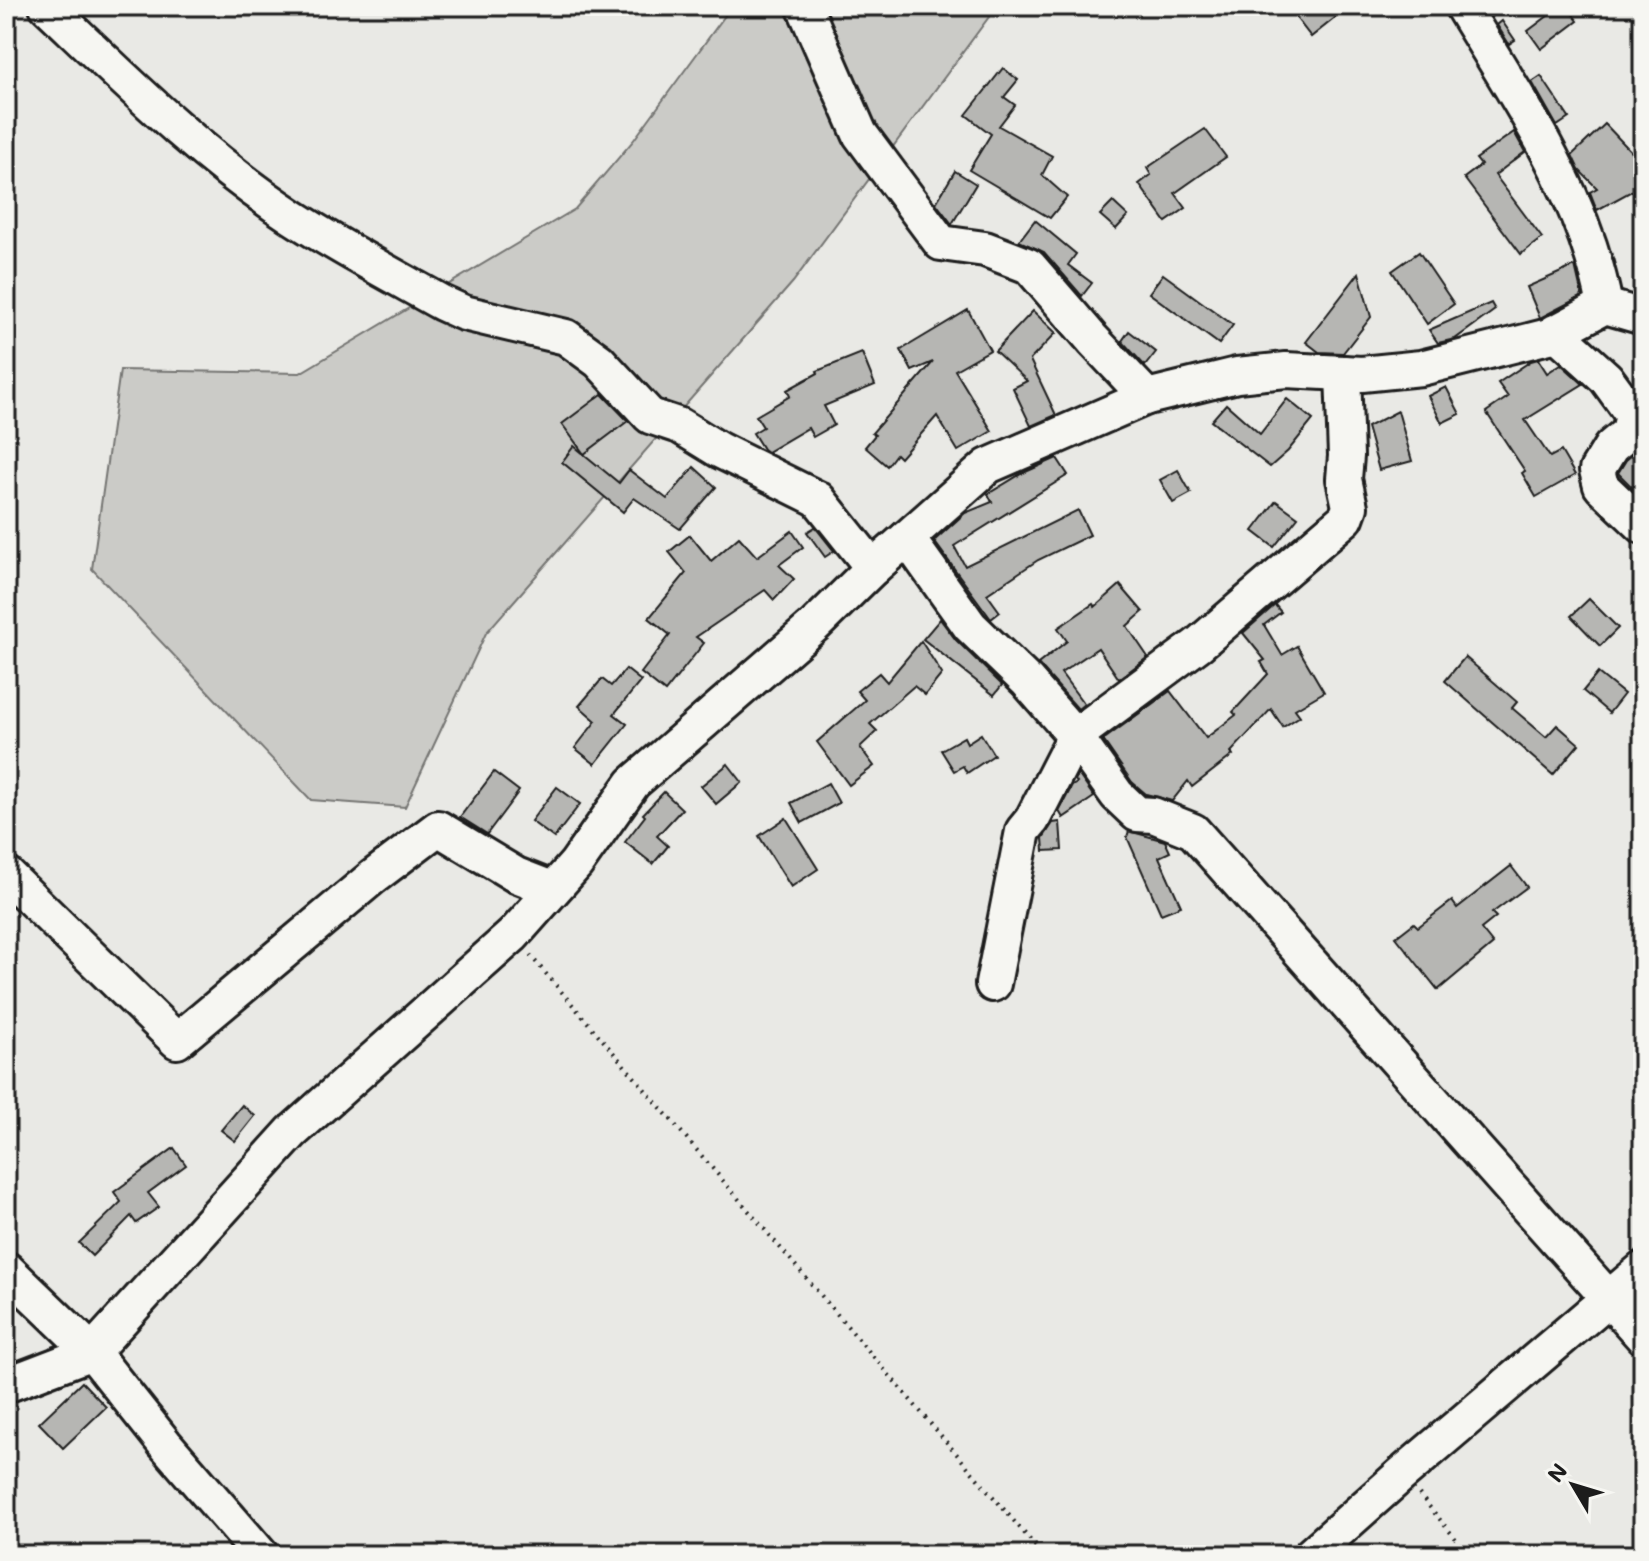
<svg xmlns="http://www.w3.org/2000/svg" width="1649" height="1561" viewBox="0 0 1649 1561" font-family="Mali,sans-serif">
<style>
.green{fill:#cbcbc7;stroke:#747472;stroke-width:2}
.building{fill:#b6b6b3;stroke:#1c1c1c;stroke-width:2}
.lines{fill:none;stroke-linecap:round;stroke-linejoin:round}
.minor-casing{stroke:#1c1c1c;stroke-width:40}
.path{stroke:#1c1c1c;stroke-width:4;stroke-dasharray:2 6;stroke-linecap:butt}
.minor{stroke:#f6f6f2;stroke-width:34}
</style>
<rect width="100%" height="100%" fill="#e9e9e5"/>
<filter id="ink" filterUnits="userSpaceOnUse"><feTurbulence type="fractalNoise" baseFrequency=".0125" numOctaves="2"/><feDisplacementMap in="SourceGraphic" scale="16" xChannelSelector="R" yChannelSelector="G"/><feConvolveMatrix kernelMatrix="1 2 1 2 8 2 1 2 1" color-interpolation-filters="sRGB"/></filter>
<g filter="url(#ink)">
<path class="green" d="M 732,6 L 997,6 L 793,282 L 486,633 L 405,807 L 311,800 L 92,569 L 120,370 L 300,373 L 575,209 L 633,141 Z"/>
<g class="building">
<path d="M 1287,6 L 1350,6 L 1311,37 Z"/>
<path d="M 1561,6 L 1566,6 L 1578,21 L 1541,49 L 1528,31 Z"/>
<path d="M 1502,21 L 1515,40 L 1509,44 L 1497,25 Z"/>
<path d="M 1003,68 L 1018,80 L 1004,97 L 1015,105 L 999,126 L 1052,156 L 1042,175 L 1067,197 L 1050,218 L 969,170 L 991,134 L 966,115 Z"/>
<path d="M 1541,76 L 1569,118 L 1557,126 L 1532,82 Z"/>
<path d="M 1605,124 L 1643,164 L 1643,185 L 1597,210 L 1590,192 L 1597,188 L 1579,170 L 1572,155 Z"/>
<path d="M 1205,129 L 1226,157 L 1175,193 L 1186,208 L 1166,222 L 1139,184 L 1151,175 L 1147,168 Z"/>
<path d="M 1514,132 L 1525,152 L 1495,175 L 1542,238 L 1521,254 L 1464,178 L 1481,165 L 1476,159 Z"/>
<path d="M 955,171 L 976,184 L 952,224 L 936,203 Z"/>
<path d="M 1113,202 L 1128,216 L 1116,229 L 1100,215 Z"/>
<path d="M 1035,220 L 1076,254 L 1068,265 L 1092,283 L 1082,296 L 1044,252 L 1019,241 Z"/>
<path d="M 1419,252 L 1454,304 L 1427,324 L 1392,271 Z"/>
<path d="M 1575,266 L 1582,296 L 1540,318 L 1527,287 Z"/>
<path d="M 1359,273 L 1371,317 L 1343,353 L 1319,352 L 1306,342 Z"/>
<path d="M 1163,274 L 1233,325 L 1219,344 L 1149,293 Z"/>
<path d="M 1491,303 L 1495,310 L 1455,339 L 1438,343 L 1429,330 Z"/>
<path d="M 968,310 L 990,350 L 955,370 L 992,431 L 958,451 L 937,416 L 900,458 L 896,454 L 887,466 L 865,447 L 875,435 L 872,433 L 933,362 L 912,371 L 901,350 Z"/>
<path d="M 1033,311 L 1056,333 L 1030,360 L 1056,415 L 1031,426 L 1013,388 L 1027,381 L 995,351 Z"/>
<path d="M 1129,331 L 1156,352 L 1145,366 L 1122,341 Z"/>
<path d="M 862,353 L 875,385 L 824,406 L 834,425 L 813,437 L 808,428 L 767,452 L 763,449 L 753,433 L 763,427 L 756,416 L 790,396 L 787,390 L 818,373 L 817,371 Z"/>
<path d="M 1538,359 L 1547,373 L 1561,364 L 1583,384 L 1525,420 L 1550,457 L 1561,451 L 1575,475 L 1536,497 L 1522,473 L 1525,471 L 1486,412 L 1508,397 L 1498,383 L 1531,361 Z"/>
<path d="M 1446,387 L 1460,414 L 1442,423 L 1428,396 Z"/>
<path d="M 602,394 L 628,421 L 584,454 L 562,424 Z"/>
<path d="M 1287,399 L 1313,420 L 1288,451 L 1270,467 L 1211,421 L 1226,404 L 1260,434 Z"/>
<path d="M 1398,411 L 1412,461 L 1379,470 L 1367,427 Z"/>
<path d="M 574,446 L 619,483 L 629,470 L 667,499 L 694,467 L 716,487 L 680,529 L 634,498 L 623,512 L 562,462 Z"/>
<path d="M 1643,446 L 1643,498 L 1618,473 L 1626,460 Z"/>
<path d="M 1057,458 L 1068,475 L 954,546 L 965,566 L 1078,510 L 1090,535 L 1038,560 L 987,594 L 1000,612 L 991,619 L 934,541 L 965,513 L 992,502 L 988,494 L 1021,474 Z"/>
<path d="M 1178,470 L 1191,493 L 1173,503 L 1160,480 Z"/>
<path d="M 1276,501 L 1298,517 L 1274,547 L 1253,531 Z"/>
<path d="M 815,527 L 834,551 L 825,557 L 807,532 Z"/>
<path d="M 792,531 L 803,547 L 779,565 L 794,579 L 774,600 L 765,590 L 696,637 L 704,643 L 665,692 L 641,673 L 670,635 L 649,618 L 686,573 L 669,552 L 690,535 L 711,561 L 739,537 L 757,557 Z"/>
<path d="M 1120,585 L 1143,612 L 1127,626 L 1148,657 L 1119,679 L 1098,648 L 1061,673 L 1084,704 L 1078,709 L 1038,664 L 1067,641 L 1058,628 L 1093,604 L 1095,607 Z"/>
<path d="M 1589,599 L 1618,628 L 1600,646 L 1571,616 Z"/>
<path d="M 1275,605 L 1281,612 L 1264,625 L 1282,655 L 1297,646 L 1324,692 L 1295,709 L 1300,716 L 1283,727 L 1271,709 L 1231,752 L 1233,755 L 1192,787 L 1188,781 L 1172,801 L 1146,794 L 1132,782 L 1103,740 L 1170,691 L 1206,738 L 1236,715 L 1233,712 L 1268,674 L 1261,662 L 1265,660 L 1243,633 Z"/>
<path d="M 940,619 L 956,640 L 1002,685 L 994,695 L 923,639 Z"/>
<path d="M 921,641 L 942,674 L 925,695 L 914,686 L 870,724 L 877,731 L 860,747 L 874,766 L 849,785 L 817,742 L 865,700 L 857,691 L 879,673 L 887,682 Z"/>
<path d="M 1465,657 L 1517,702 L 1512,708 L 1546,737 L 1557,725 L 1579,744 L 1553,775 L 1445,681 Z"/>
<path d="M 626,669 L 641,681 L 614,714 L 627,724 L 595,764 L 575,748 L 596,721 L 579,706 L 602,679 L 611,686 Z"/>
<path d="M 1598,673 L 1624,694 L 1609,713 L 1583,691 Z"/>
<path d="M 981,734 L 994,755 L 967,773 L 963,766 L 954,771 L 941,750 L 964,737 L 967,743 Z"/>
<path d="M 728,764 L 742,782 L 716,804 L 701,786 Z"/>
<path d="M 494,772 L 519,791 L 487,834 L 460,817 Z"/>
<path d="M 1078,774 L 1094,797 L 1063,818 L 1059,811 L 1072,786 L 1077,783 L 1075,780 Z"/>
<path d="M 828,783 L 839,803 L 802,823 L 791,803 Z"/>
<path d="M 557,787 L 580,804 L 554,838 L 531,821 Z"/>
<path d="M 664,792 L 682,809 L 657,836 L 668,846 L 653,864 L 625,842 L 645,816 L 643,814 Z"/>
<path d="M 786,818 L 818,869 L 791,887 L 759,836 Z"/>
<path d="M 1060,822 L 1062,850 L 1044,851 L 1043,838 L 1053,823 Z"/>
<path d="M 1129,831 L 1165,841 L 1170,852 L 1159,857 L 1181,906 L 1161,914 L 1127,837 Z"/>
<path d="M 1511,866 L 1527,887 L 1492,913 L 1496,917 L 1481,929 L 1493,944 L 1438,990 L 1396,937 L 1414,923 L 1418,927 L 1452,901 L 1457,908 Z"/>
<path d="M 242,1105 L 255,1116 L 235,1141 L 221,1130 Z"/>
<path d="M 174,1148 L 186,1165 L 148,1193 L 159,1207 L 136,1223 L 131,1216 L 92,1256 L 79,1243 L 121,1202 L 114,1192 Z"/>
<path d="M 82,1382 L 106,1407 L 63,1448 L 39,1423 Z"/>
</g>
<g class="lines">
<g class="minor-casing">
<g id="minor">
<path d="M 47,6 C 125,80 203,158 293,217 C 341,248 392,275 442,303 L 464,313 L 566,337 L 599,361 L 650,416 L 680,426 L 719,450 L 818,499 L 873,568"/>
<path d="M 804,6 L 860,134 L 941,243 L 985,249 L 1029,266 L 1093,340 L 1147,397"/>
<path d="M 1462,6 C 1519,101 1585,196 1605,306"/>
<path d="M 1555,332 L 1606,378 L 1633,415 L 1629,432 L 1611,447 L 1597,470 L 1601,486 L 1643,526"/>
<path d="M 907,538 L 970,626 L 1027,681 L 1075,736 L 1117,795 L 1137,814 L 1153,815 L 1193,831 L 1643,1337"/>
<path d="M 6,874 L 177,1041 L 373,877 L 438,828 L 516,875 L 552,889"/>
<path d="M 993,984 L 1023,831 L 1032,820 L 1075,736 L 1199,644 L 1346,518 L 1350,507 L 1344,479 L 1346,456 L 1343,373"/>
<path d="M 6,1269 L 92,1352 L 165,1444 L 261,1555"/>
<path d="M 6,1385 L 92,1352 L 292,1132 L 513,935 L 576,864 L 633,783 L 815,625 L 873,568 L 988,466 L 1147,397 L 1237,375 L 1286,370 L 1362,374 L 1421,368 L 1549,336 L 1605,306 L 1643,317"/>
<path d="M 1311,1555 L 1402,1474 L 1643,1269"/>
</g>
</g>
<g class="path">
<path d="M 530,955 L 1043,1555"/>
<path d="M 1419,1494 L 1469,1555"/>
</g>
<use href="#minor" class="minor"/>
</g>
</g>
<rect width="1649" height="1561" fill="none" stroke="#f6f6f2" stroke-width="32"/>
<rect x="16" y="16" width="1617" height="1529" fill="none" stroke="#1c1c1c" stroke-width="3" filter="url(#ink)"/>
<g transform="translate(1573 1485) rotate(308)" stroke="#f6f6f2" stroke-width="6" paint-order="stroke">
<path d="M0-6L14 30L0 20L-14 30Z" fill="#1c1c1c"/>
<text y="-12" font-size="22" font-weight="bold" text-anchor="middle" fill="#1c1c1c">N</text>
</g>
</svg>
